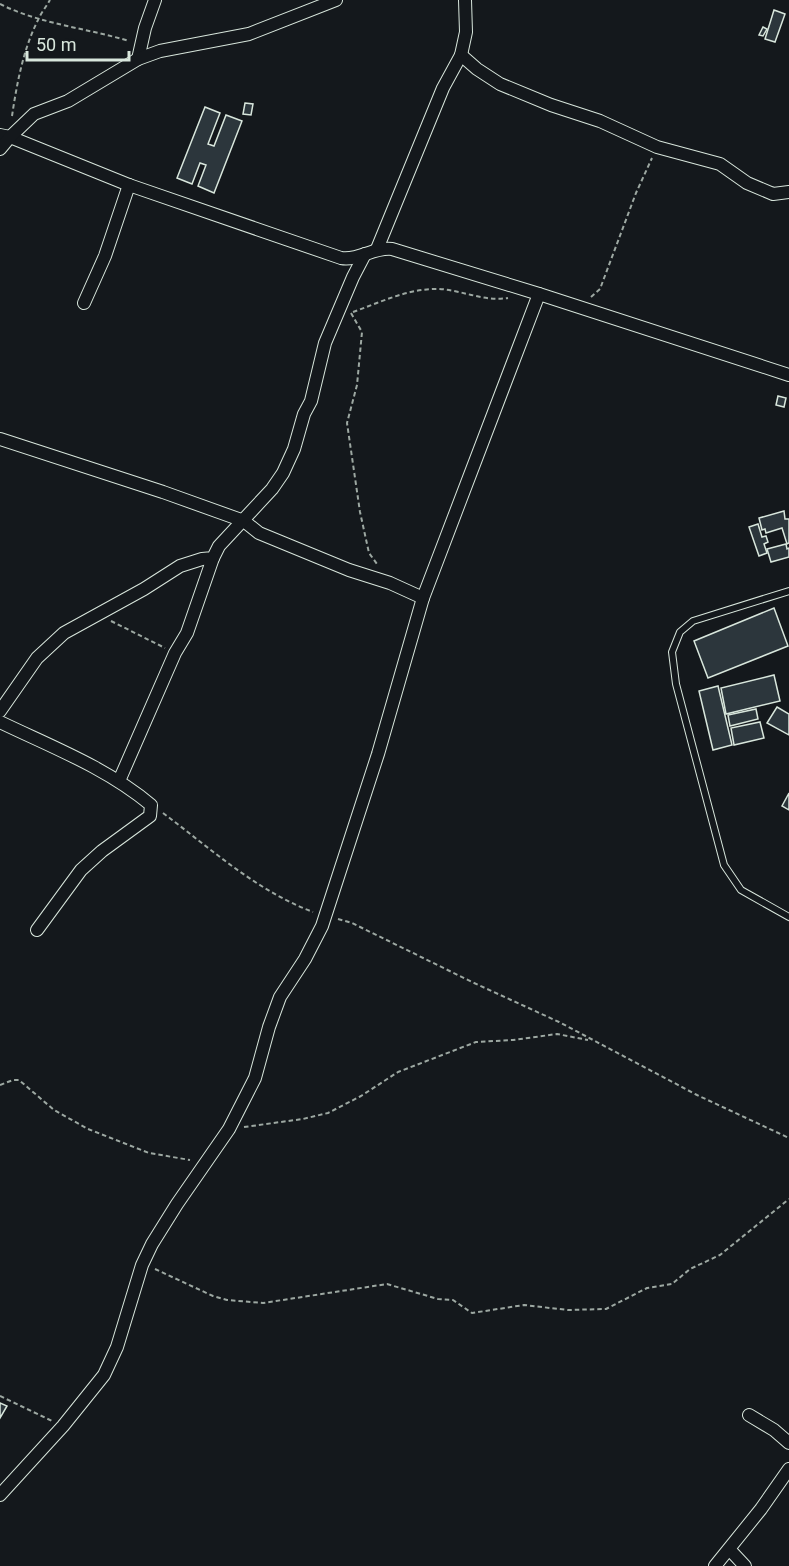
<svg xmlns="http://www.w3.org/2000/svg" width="789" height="1566" viewBox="0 0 789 1566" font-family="Roboto,sans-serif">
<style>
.building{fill:#2c363c;stroke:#d8e6dc;stroke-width:1.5}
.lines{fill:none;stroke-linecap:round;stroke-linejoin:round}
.service-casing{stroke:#d8e6dc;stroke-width:8}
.minor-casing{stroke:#d8e6dc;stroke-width:14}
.path{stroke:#9da8a2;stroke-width:2;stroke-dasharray:4.5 3;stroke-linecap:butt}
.service{stroke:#14181c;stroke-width:6}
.minor{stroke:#14181c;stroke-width:12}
</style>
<rect width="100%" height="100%" fill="#14181c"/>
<g class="building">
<path d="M 774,10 L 785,14 L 775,42 L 765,39 Z"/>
<path d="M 763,27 L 767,29 L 763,36 L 759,35 Z"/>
<path d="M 245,103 L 253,104 L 251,115 L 243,114 Z"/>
<path d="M 205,107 L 220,113 L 208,144 L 214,146 L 226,115 L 242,121 L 214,193 L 198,186 L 206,165 L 200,163 L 192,184 L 177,178 Z"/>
<path d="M 778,396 L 786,398 L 784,407 L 776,405 Z"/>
<path d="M 784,511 L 785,519 L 789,519 L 789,543 L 787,544 L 782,528 L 766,533 L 765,529 L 762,530 L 759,518 Z"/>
<path d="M 758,524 L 762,537 L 766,536 L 768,542 L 764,544 L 767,553 L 759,556 L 749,527 Z"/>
<path d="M 786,544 L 787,549 L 789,548 L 789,557 L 771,562 L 767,549 Z"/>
<path d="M 774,608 L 788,646 L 708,678 L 694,641 Z"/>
<path d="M 774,675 L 780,701 L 726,714 L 721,688 Z"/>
<path d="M 718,686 L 732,745 L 713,750 L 699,691 Z"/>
<path d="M 777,707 L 789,714 L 789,735 L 767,723 Z"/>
<path d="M 756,709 L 758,719 L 730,726 L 728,715 Z"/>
<path d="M 760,722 L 764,738 L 734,745 L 731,728 Z"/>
<path d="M 789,793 L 789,810 L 782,806 Z"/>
<path d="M 0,1403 L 7,1406 L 0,1418 Z"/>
</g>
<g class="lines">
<g class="service-casing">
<path id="service" d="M 789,591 L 693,621 L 680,632 L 672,652 L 676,684 L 724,865 L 741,890 L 789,917"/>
</g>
<g class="minor-casing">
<g id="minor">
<path d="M 461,55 L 477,69 L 500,84 L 551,105 L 600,121 L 657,147 L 720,164 L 747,183 L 773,194 L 789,192"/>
<path d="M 138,59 L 145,28 L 155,0"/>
<path d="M 0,135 L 10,137 L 129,185 L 341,258 C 359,261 373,247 392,249 L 539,294 L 789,375"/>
<path d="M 0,149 L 10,137 L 34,114 L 68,101 L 138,59 L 160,51 L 249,34 L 336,0"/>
<path d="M 377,249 L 443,88 L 461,55 L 466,32 L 465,0"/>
<path d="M 84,303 L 105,256 L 129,185"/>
<path d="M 0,439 L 163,492 L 244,521 L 259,533 L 349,570 L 390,583 L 423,598"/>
<path d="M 0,711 L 37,658 L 64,633 L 144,589 L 180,566 L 202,559 L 213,558 L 219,546 L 272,489 L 283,473 L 294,449 L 304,414 L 311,401 L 325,343 L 353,277 L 365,254"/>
<path d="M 0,722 C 52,747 107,768 151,805 L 150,816 L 102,851 L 81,870 L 37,930"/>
<path d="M 119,781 L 175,653 L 187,633 L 213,558"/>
<path d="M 749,1415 L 774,1430 L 789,1443"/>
<path d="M 0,1495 L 63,1426 L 104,1375 L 117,1347 L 142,1265 L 152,1244 L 177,1204 L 229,1129 L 255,1078 L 269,1027 L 280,997 L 305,959 L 322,926 L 378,754 L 423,598 L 539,294"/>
<path d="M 730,1550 L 745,1566"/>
<path d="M 715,1566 L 761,1509 L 789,1469"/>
</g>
</g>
<g class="path">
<path d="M 0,4 C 40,24 86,28 129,41"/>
<path d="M 12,116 C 17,83 23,50 38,20 C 41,13 46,7 50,0"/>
<path d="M 591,297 L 600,289 L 636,193 L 652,158"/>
<path d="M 353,312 C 381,302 409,288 439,289 C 462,290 484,302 508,298"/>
<path d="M 351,313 L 362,332 L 357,385 L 347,423 L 360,512 L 369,553 L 377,564"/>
<path d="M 111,621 L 165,648"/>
<path d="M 163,813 C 211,849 257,891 313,912"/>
<path d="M 338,919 L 352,923 L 472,982 L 559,1022 L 697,1095 L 789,1138"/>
<path d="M 0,1085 L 13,1080 L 19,1080 L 54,1110 L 88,1129 L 149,1153 L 190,1160"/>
<path d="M 244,1127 L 303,1119 L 328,1113 L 361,1096 L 398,1072 L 476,1042 L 513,1040 L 557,1034 L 588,1040"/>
<path d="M 155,1269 L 213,1296 L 227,1300 L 263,1303 L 387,1284 L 438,1299 L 453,1300 L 472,1313 L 524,1305 L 568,1310 L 606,1309 L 647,1288 L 672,1284 L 690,1269 L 720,1255 L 789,1199"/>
<path d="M 0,1396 L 52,1421"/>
</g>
<use href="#service" class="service"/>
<use href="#minor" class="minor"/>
</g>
<path d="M27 51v9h102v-9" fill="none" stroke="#d8e6dc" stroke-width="3"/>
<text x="36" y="51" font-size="18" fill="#d8e6dc" stroke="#14181c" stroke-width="4.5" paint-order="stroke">50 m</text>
</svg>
